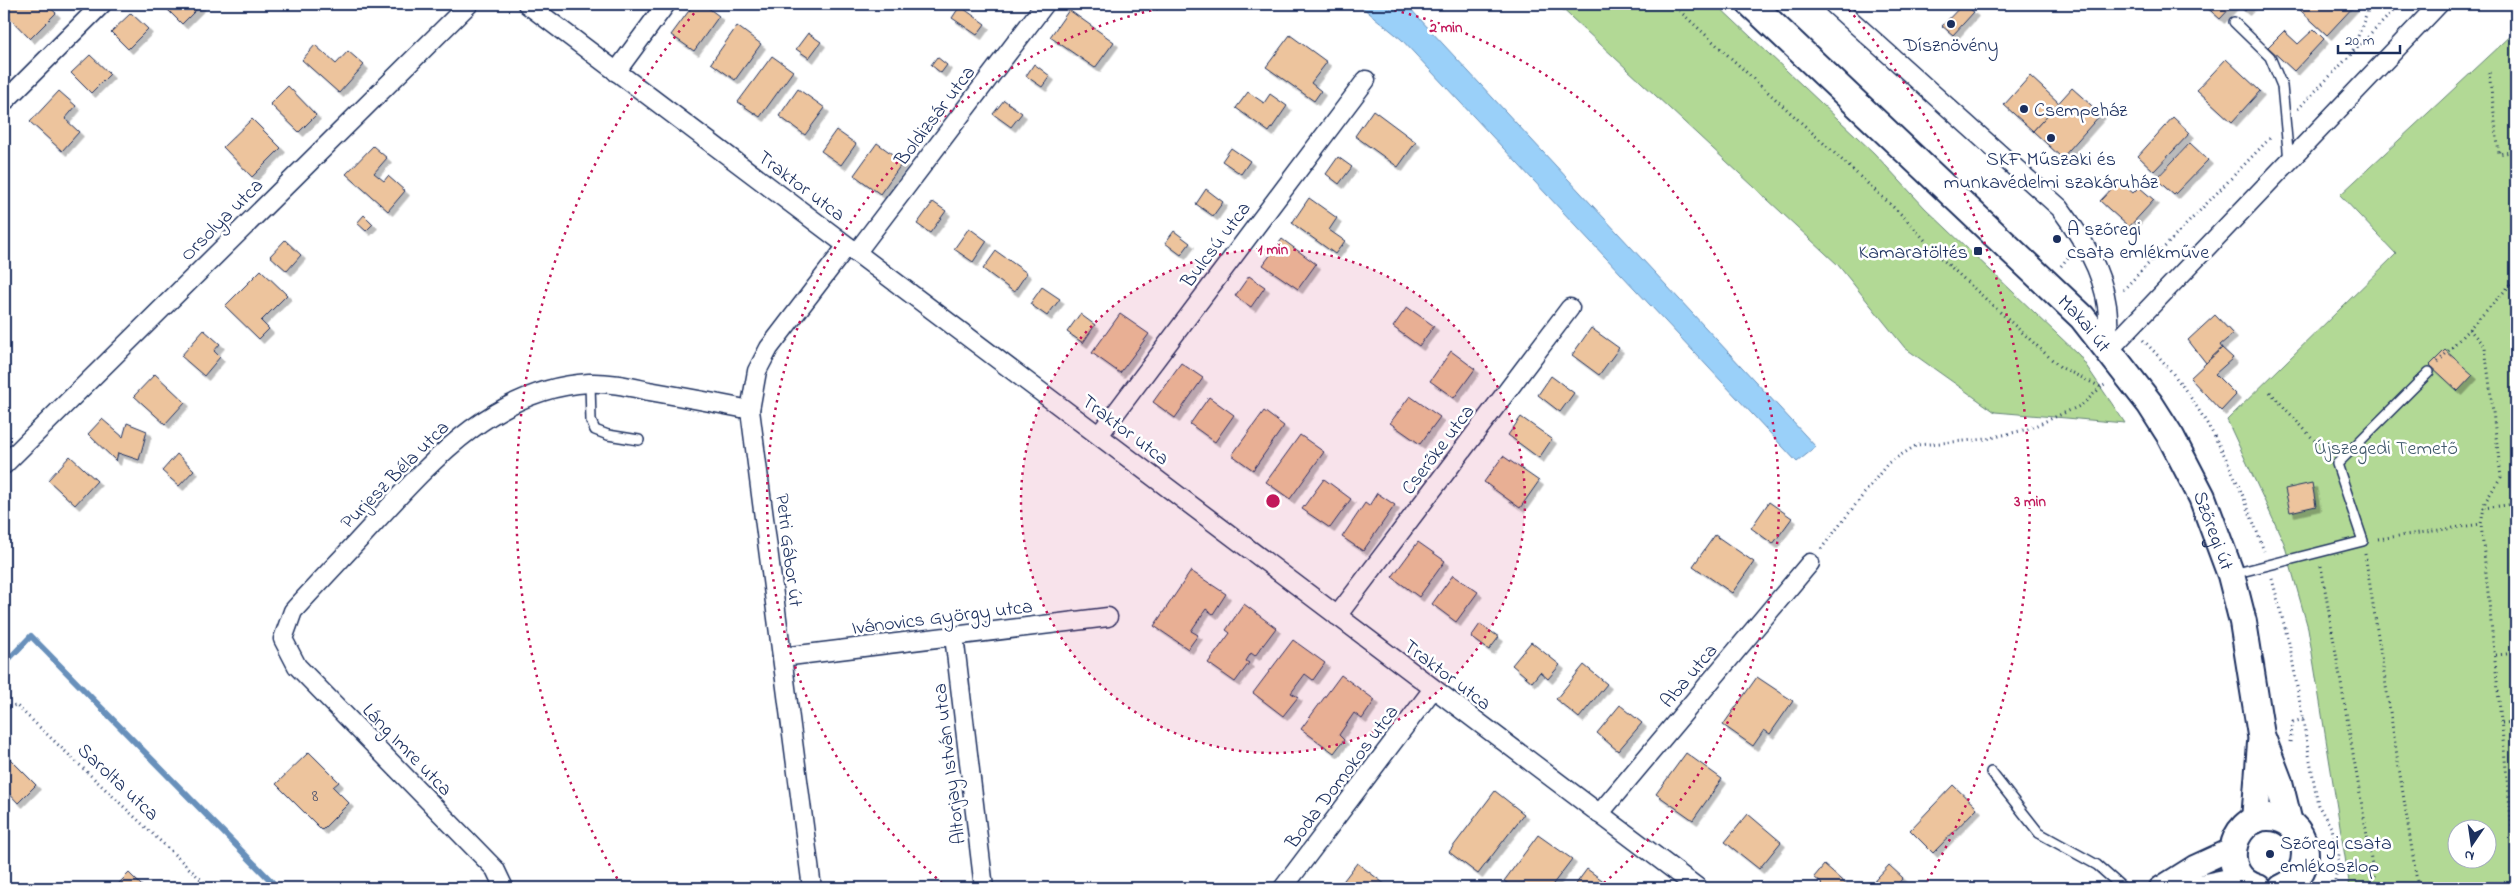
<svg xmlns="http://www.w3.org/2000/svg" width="2520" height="892" viewBox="0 0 2520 892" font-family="'Indie Flower',sans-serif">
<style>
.green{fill:#b2d995;stroke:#66847a;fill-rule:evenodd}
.water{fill:#9ad0f9;stroke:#6790bb}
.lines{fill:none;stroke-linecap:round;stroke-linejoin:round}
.stream{stroke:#6790bb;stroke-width:6}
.building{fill:#edc49d;stroke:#1b2f5e;filter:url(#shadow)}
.service-casing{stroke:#1b2f5e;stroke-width:12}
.minor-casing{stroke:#1b2f5e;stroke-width:21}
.tertiary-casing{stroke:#1b2f5e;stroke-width:25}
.primary-casing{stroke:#1b2f5e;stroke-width:30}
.path{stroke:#1b2f5e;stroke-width:3;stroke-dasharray:1 4;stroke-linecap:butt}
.service{stroke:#fff;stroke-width:9}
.minor{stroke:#fff;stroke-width:18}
.tertiary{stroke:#fff;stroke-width:21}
.primary{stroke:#fff;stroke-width:26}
.ring{fill:none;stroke:#c2185b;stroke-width:2.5;stroke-dasharray:2.5 5}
.poi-dot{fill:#1b2f5e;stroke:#fff;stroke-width:2}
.labels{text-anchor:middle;stroke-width:5;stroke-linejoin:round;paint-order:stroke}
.number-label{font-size:18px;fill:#50546e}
.poi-label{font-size:20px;fill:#1b2f5e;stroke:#fff;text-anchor:start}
.street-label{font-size:20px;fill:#1b2f5e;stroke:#fff}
.park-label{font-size:20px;fill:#415a6c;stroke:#fff}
.centre{fill:#c2185b;stroke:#fff;stroke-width:2.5}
.ring-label{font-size:15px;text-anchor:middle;font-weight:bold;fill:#c2185b;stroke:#fff;stroke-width:5;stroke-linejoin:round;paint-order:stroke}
</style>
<defs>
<filter id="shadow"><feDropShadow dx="4.5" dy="4.5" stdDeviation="0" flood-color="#0004"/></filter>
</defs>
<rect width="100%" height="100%" fill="#fff"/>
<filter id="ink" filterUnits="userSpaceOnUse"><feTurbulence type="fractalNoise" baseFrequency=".02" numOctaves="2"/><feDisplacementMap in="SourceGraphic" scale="10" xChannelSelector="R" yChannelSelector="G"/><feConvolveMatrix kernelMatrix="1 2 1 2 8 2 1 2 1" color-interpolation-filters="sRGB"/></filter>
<g filter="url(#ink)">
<g class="green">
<path d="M 1557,4 L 1716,4 L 1874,153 L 1925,208 L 2079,355 L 2125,423 L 1995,412 L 1905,348 L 1838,265 Z"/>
<path d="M 2516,31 L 2516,888 L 2350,888 L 2308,628 L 2284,543 L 2227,420 L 2396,254 L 2340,195 ZM 2458,830 L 2488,830 L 2488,860 L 2458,860 Z"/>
</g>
<path class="water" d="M 1358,4 L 1406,4 L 1816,447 L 1797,462 L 1401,39 Z"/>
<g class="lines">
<path class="stream" d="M 4,664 L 31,636 L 278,888"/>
</g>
<g class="building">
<path d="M 4,4 L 46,4 L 56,13 L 30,39 L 4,12 Z"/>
<path d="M 162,4 L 200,4 L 201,5 L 182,24 Z"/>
<path d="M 694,4 L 703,4 L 719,16 L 694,51 L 671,35 Z"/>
<path d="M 1963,4 L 1974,12 L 1953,35 L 1942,26 Z"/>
<path d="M 2203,4 L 2234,4 L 2220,19 Z"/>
<path d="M 2237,4 L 2252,4 L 2245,11 Z"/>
<path d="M 2306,4 L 2356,4 L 2327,35 L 2300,10 Z"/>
<path d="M 960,6 L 985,24 L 977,35 L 952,18 Z"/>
<path d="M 1069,10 L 1114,42 L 1095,68 L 1050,37 Z"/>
<path d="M 131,13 L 148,29 L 128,49 L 111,32 Z"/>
<path d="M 737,26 L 761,44 L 735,80 L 711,63 Z"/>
<path d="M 2314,29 L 2324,39 L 2294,71 L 2268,47 L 2284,31 L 2298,44 Z"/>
<path d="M 808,33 L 821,42 L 809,58 L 796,49 Z"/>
<path d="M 1290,35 L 1327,62 L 1311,83 L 1321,91 L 1314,101 L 1266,67 Z"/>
<path d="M 315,45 L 336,64 L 348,51 L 364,65 L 339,93 L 302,60 Z"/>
<path d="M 90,55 L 110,74 L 91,93 L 71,73 Z"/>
<path d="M 772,56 L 793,71 L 760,117 L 738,102 Z"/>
<path d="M 937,57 L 947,65 L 941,73 L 931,65 Z"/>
<path d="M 2226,59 L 2260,91 L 2232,122 L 2197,90 Z"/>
<path d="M 1034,64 L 1050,76 L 1042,87 L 1026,76 Z"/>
<path d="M 2030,76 L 2059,103 L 2033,131 L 2004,105 Z"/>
<path d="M 288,86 L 316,115 L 299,132 L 270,104 Z"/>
<path d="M 2072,88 L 2101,114 L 2062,158 L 2033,131 Z"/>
<path d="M 798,89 L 825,108 L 805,135 L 779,116 Z"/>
<path d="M 59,91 L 76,106 L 65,119 L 79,132 L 62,151 L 30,122 Z"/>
<path d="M 1248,92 L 1264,103 L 1270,94 L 1287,106 L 1269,132 L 1236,108 Z"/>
<path d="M 1004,100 L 1022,113 L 1011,127 L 993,114 Z"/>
<path d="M 1373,110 L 1416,142 L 1398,167 L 1355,136 Z"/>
<path d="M 2173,117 L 2190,133 L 2154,171 L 2138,156 Z"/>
<path d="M 252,119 L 281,148 L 252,177 L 223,147 Z"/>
<path d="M 836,130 L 856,144 L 841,165 L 821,151 Z"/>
<path d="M 877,143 L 903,162 L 880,194 L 854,175 Z"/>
<path d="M 2190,143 L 2208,160 L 2174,195 L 2156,179 Z"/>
<path d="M 373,146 L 387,158 L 374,173 L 384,181 L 388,176 L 405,191 L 388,211 L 346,174 Z"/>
<path d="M 1231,148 L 1250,161 L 1241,174 L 1222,161 Z"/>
<path d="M 1338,157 L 1352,167 L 1339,184 L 1326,174 Z"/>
<path d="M 2119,181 L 2133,193 L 2139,187 L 2154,200 L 2129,227 L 2100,201 Z"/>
<path d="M 1206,189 L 1223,202 L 1213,216 L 1196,204 Z"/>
<path d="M 1309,198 L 1337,218 L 1329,230 L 1345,241 L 1335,254 L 1292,223 Z"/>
<path d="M 933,202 L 946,211 L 930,233 L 917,224 Z"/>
<path d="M 364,215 L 373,224 L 366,231 L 357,223 Z"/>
<path d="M 969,228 L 987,241 L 973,262 L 954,249 Z"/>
<path d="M 1174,231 L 1190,243 L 1181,255 L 1165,243 Z"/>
<path d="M 1282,239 L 1316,264 L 1298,289 L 1263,265 Z"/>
<path d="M 285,240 L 301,255 L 287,271 L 270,256 Z"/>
<path d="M 996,251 L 1027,273 L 1014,292 L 983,269 Z"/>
<path d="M 261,270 L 287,295 L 261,321 L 269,329 L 259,339 L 225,306 Z"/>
<path d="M 1249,276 L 1265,287 L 1251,307 L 1235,296 Z"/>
<path d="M 1042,287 L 1060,299 L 1047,316 L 1030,304 Z"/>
<path d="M 1407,307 L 1434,326 L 1419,346 L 1393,327 Z"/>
<path d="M 1080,314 L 1095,325 L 1083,343 L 1067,332 Z"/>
<path d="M 1120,314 L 1149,334 L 1120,373 L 1092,353 Z"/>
<path d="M 2215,315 L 2233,334 L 2220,345 L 2222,348 L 2206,363 L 2188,340 Z"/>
<path d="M 1591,328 L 1619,348 L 1599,375 L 1572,355 Z"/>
<path d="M 204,330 L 220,344 L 214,351 L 220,357 L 204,376 L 181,356 Z"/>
<path d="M 2222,348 L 2233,358 L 2215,374 L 2236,395 L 2221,411 L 2190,378 Z"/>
<path d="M 2445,350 L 2473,375 L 2458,391 L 2430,365 Z"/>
<path d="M 1451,351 L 1475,369 L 1454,398 L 1430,381 Z"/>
<path d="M 1181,363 L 1203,378 L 1175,418 L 1153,402 Z"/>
<path d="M 155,374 L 185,402 L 165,424 L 134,396 Z"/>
<path d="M 1551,376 L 1574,393 L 1560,412 L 1538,395 Z"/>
<path d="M 1410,396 L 1440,417 L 1420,444 L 1390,423 Z"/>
<path d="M 1209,397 L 1234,415 L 1215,442 L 1190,424 Z"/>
<path d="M 1264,411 L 1284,426 L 1253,470 L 1232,455 Z"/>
<path d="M 1521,417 L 1552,439 L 1539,458 L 1508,435 Z"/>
<path d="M 102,419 L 123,437 L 127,423 L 147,431 L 139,460 L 118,453 L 116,461 L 88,434 Z"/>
<path d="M 1300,435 L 1324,452 L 1290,499 L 1266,482 Z"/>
<path d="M 177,454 L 194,470 L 179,486 L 162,471 Z"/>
<path d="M 70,456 L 97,481 L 75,505 L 48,480 Z"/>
<path d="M 1503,456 L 1539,481 L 1520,508 L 1484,482 Z"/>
<path d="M 1324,479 L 1351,499 L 1330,528 L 1302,509 Z"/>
<path d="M 2312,483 L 2316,506 L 2290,512 L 2285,489 Z"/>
<path d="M 1377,493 L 1395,505 L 1363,551 L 1342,537 L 1365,503 L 1369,506 Z"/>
<path d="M 1769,502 L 1792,518 L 1773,544 L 1751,528 Z"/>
<path d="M 1715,535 L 1754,562 L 1732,593 L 1693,566 Z"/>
<path d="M 1418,542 L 1445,561 L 1419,597 L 1392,577 Z"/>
<path d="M 1191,571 L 1226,594 L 1213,614 L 1206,609 L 1191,631 L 1198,635 L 1188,649 L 1154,626 Z"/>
<path d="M 1453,575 L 1478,592 L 1456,622 L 1432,604 Z"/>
<path d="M 1244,604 L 1276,628 L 1255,656 L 1251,653 L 1246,661 L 1249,663 L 1235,682 L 1208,663 L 1230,633 L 1226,630 Z"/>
<path d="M 1480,624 L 1499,637 L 1489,650 L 1471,637 Z"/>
<path d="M 1293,640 L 1325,663 L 1313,680 L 1305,674 L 1291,693 L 1298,697 L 1283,716 L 1253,693 Z"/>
<path d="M 1531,642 L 1560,665 L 1548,679 L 1540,672 L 1532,682 L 1512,665 Z"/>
<path d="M 1584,665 L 1607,684 L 1579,718 L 1556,699 Z"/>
<path d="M 1341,675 L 1375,700 L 1362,719 L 1354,713 L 1339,735 L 1344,740 L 1334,753 L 1301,729 Z"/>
<path d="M 1757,677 L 1793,701 L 1770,734 L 1764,730 L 1753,746 L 1723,725 Z"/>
<path d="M 1620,705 L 1642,723 L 1618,751 L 1597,733 Z"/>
<path d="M 309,752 L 339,782 L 333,787 L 349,803 L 322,830 L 276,784 Z"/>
<path d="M 1686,753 L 1722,779 L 1693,820 L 1656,794 Z"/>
<path d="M 9,758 L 36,785 L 18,803 L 4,788 L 4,764 Z"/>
<path d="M 1953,785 L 1977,808 L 1933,853 L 1910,830 Z"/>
<path d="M 1495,791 L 1524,814 L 1478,874 L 1449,852 Z"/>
<path d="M 1748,814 L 1781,842 L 1759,869 L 1725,842 Z"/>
<path d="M 1538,835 L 1572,859 L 1550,888 L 1514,888 L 1504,881 Z"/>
<path d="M 1357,863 L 1390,888 L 1338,888 Z"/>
<path d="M 1824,865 L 1848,886 L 1846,888 L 1818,888 L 1822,884 L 1814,877 Z"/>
<path d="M 1889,865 L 1903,878 L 1894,888 L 1868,888 Z"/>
<path d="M 1587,869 L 1613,888 L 1573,888 Z"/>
<path d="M 129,873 L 144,888 L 114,888 Z"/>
</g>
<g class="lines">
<g class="service-casing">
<g id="service">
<path d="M 2234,22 L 2270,57 L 2282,86 L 2289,161"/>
<path d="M 590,383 L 591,421 L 595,430 L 608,435 L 639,440"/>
<path d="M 2233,574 L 2363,541 L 2337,464 L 2429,372"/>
<path d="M 1991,772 L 2039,833 L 2097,865 L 2123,888"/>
</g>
</g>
<g class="minor-casing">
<g id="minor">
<path d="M 527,4 L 1698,888"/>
<path d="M 1833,4 L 2060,208 C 2082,238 2102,269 2107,306 C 2109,320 2108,335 2109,350"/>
<path d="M 616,72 L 666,4"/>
<path d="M 4,102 L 102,4"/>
<path d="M 856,253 L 1045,4"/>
<path d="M 2109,350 L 2439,4"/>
<path d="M 1099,435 L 1366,80"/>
<path d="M 4,465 L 469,4"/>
<path d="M 1337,616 L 1570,308"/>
<path d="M 954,636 L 984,888"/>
<path d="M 782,657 L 1108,617"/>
<path d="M 1599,814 L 1810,563"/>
<path d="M 504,888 L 495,869 L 297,666 L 283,639 L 293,611 C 321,580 350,550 378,519 C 435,457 498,388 589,383 C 609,382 630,387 649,391 C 683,397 717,403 750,410"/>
<path d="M 812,888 L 750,410 L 757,371 L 769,348 L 847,246"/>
<path d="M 1283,888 L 1433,689"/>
</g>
</g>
<g class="tertiary-casing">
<g id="tertiary">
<path d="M 2160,888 L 2195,866 L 2232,849"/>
<path d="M 2188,888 L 2241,877"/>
</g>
</g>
<g class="primary-casing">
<g id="primary">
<path id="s1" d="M 1751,4 L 2082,317 L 2150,404 L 2171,437 L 2202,497 L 2231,575 L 2243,622 L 2261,735 L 2279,782 L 2289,823"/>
<path d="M 2255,820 L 2261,743"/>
<path d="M 2258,888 C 2218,878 2229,817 2268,817 C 2309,817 2319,873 2282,888"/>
</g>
</g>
<g class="path">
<path d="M 1672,4 L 1903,216 L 1941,258 L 2060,367 L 2101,387 L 2107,384"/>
<path d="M 2353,50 L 2370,4"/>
<path d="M 2489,72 L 2499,154 L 2516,151"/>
<path d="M 2298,109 L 2400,4"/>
<path d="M 2061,266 L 2070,255"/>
<path d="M 2123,290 L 2271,137"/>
<path d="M 2469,329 L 2485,347 L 2501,477 L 2485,502 L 2481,524 L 2516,867"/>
<path d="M 2143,340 C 2203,400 2236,472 2264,551"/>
<path d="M 2438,362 L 2516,279"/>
<path d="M 2270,392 L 2328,455"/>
<path d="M 2483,508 L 2516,504"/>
<path d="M 2378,539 L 2481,524"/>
<path d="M 1821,549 L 1888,463 L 1917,445 L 1987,439 L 2028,429 L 2082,405 L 2101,387"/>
<path d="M 2365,554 L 2418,888"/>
<path d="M 2321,566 L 2376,888"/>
<path d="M 2272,579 L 2290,647 L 2318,805 L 2332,829 L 2339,854 L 2334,888"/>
<path d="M 2496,655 L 2516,653"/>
<path d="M 4,709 L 16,705 L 210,888"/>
<path d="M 2502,723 L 2516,722"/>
<path d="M 2290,742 L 2293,722 L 2304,719"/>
</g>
<use href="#service" class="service"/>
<use href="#minor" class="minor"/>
<use href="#tertiary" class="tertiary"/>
<use href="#primary" class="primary"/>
</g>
</g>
<circle cx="1273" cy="501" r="252" fill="#c2185b" fill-opacity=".12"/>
<g class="ring">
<circle cx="1273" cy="501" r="252"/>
<path d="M948 888A505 505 0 0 1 1181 4M1365 4A505 505 0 0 1 1598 888"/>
<path d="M621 885A757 757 0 0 1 702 4M1844 4A757 757 0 0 1 1925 885"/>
</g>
<g class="poi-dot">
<circle cx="1951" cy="24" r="5"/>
<circle cx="2024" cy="109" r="5"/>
<circle cx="2051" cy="138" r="5"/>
<circle cx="2057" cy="239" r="5"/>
<rect x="1973" y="246" width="10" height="10" rx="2.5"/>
<circle cx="2270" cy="854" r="5"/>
</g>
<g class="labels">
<g class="number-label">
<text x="315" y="801">8</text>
</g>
<g class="poi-label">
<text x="1951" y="51" text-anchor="middle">Dísznövény</text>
<text x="2034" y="116">Csempeház</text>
<text x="2051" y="165" text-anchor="middle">SKF Műszaki és<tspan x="2051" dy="23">munkavédelmi szakáruház</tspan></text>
<text x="2067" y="235">A szőregi<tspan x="2067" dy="23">csata emlékműve</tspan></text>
<text x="1968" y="258" text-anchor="end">Kamaratöltés</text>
<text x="2280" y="849">Szőregi csata<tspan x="2280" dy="23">emlékoszlop</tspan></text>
</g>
<g class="street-label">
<text transform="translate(934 115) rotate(-53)" y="7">Boldizsár utca</text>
<text transform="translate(802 185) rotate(37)" y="7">Traktor utca</text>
<text transform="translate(221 219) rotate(-45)" y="7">Orsolya utca</text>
<text transform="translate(1215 244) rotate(-53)" y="7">Bulcsú utca</text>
<text dy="7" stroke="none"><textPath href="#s1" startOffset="462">Makai út</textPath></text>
<text transform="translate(1126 429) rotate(37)" y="7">Traktor utca</text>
<text transform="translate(1437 449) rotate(-53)" y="7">Cserőke utca</text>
<text transform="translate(394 474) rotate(-45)" y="7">Purjesz Béla utca</text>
<text dy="7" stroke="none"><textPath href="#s1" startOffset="708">Szőregi út</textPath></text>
<text transform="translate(790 550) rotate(83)" y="7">Petri Gábor út</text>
<text transform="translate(942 616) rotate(-7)" y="7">Ivánovics György utca</text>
<text transform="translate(1448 674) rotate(37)" y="7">Traktor utca</text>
<text transform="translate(1688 675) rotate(-50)" y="7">Aba utca</text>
<text transform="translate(408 749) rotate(46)" y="7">Láng Imre utca</text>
<text transform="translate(948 764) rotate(-97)" y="7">Altorjay István utca</text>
<text transform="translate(1341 776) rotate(-53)" y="7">Boda Domokos utca</text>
<text transform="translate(119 781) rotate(43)" y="7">Sarolta utca</text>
</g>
<g class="park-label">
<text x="2386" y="454">Újszegedi Temető</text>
</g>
</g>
<circle cx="1273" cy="501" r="8" class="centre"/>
<g class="ring-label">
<text x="1446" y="32">2 min</text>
<text x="1273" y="254">1 min</text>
<text x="2030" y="506">3 min</text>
</g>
<rect width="2520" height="892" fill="none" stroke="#fff" stroke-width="20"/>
<rect x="10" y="10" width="2500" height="872" fill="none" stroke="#1b2f5e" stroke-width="2" filter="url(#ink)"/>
<g transform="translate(2472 844) rotate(193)"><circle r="24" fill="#ffffff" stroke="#a4acbf"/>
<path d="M0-4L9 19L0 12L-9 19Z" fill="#1b2f5e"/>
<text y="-8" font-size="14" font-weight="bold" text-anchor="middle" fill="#1b2f5e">N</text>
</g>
<path d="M2338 45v8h62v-8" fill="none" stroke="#1b2f5e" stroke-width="2.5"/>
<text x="2345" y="45" font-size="15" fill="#1b2f5e" stroke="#ffffff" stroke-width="4" paint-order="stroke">20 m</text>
</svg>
